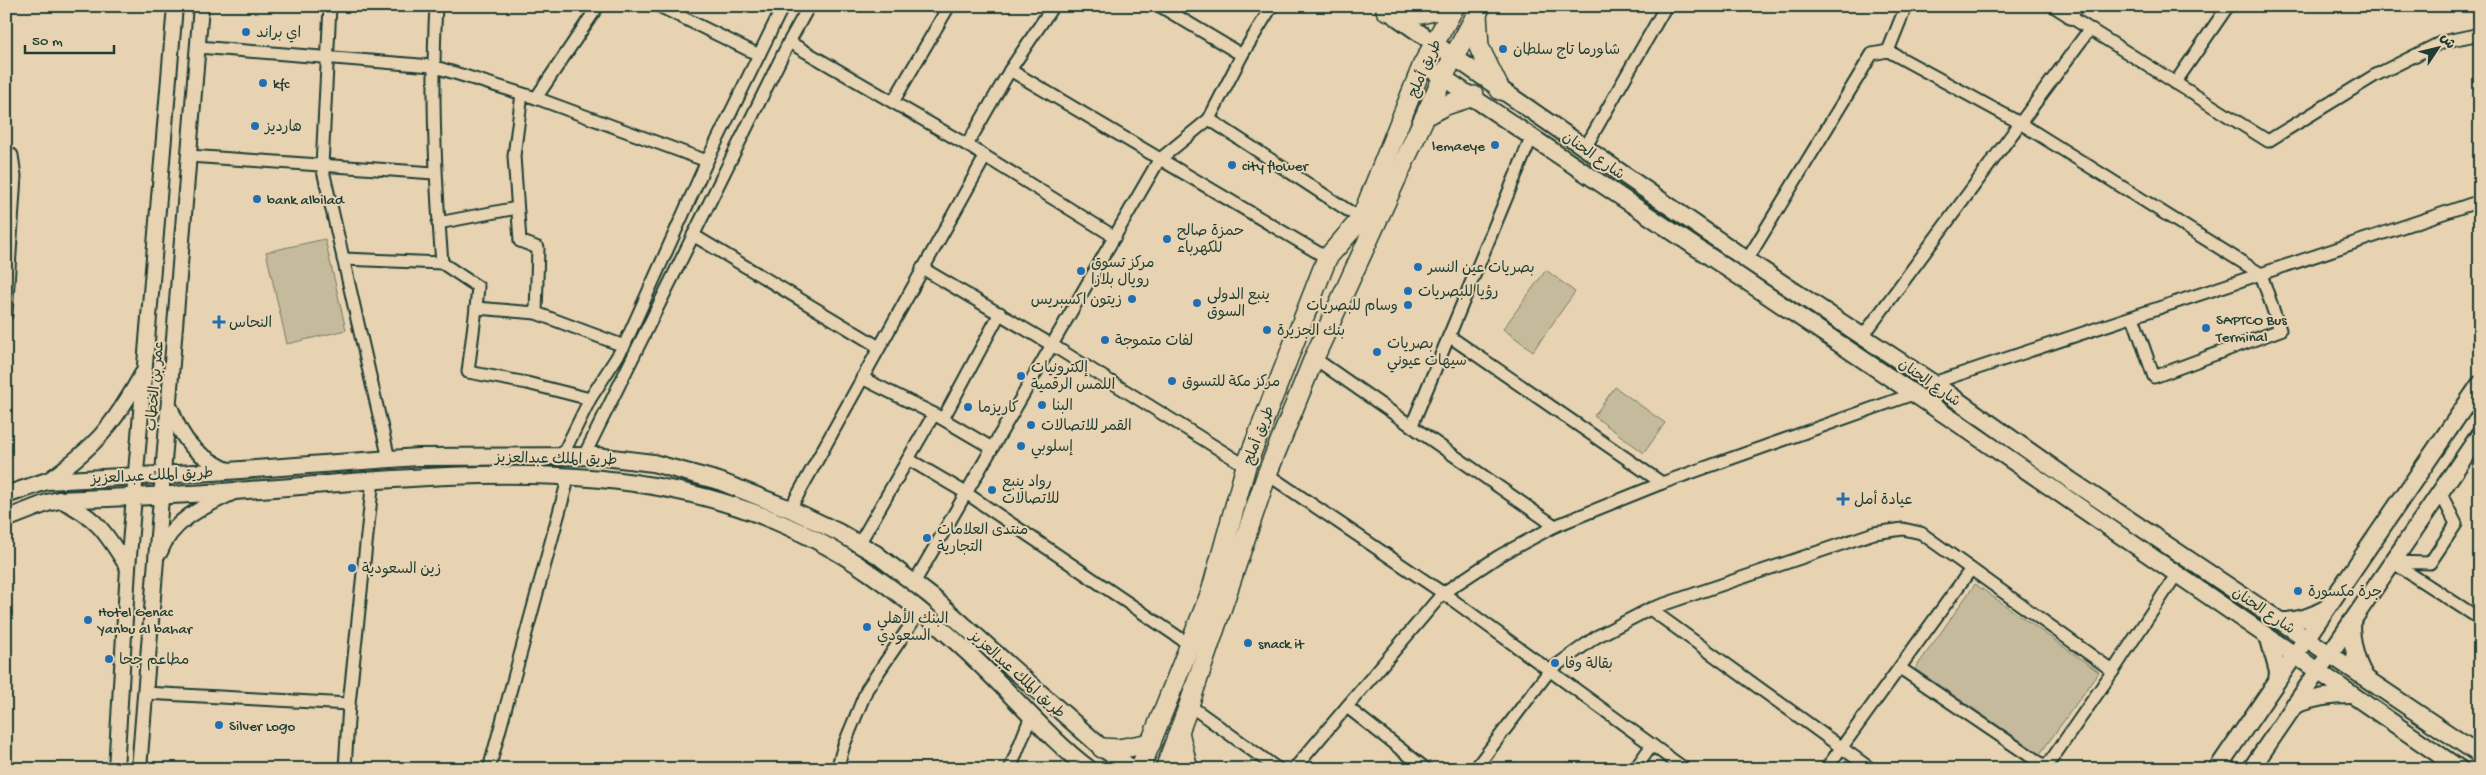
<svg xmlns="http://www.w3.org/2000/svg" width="2486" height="775" viewBox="0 0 2486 775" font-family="'Gochi Hand','Playpen Sans Arabic',sans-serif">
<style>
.green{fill:#c6ba9c;stroke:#727c68}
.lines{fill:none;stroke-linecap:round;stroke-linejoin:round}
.minor-casing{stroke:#1f3d34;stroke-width:15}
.tertiary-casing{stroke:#1f3d34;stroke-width:18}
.secondary-casing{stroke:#1f3d34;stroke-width:20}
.trunk-casing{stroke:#1f3d34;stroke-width:22}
.minor{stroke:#e7d3b1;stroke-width:11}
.tertiary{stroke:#e7d3b1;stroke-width:14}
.secondary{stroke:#e7d3b1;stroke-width:16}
.trunk{stroke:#e7d3b1;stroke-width:19}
.poi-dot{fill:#1f6fb2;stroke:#e7d3b1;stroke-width:2}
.labels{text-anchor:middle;stroke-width:4;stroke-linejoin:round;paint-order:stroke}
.poi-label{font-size:15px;fill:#1f3d34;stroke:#e7d3b1;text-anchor:start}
.street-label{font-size:15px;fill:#1f3d34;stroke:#e7d3b1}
</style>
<rect width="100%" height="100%" fill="#e7d3b1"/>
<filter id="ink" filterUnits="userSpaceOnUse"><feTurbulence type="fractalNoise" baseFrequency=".02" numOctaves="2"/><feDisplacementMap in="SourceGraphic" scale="10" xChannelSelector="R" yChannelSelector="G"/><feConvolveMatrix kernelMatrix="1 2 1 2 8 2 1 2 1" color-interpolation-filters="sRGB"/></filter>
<g filter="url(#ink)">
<g class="green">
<path d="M 325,239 L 346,330 L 287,344 L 266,252 Z"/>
<path d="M 1546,270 L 1575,292 L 1533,351 L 1503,329 Z"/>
<path d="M 1615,387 L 1665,423 L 1644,453 L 1594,416 Z"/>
<path d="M 1975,584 L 2099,672 L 2040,754 L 1915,669 Z"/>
</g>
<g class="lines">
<g class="minor-casing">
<g id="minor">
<path d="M 330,6 L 322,166 L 389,459"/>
<path d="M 436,6 C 431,93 435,177 442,263"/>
<path d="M 659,6 L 759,55"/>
<path d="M 1160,6 L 1242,55"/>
<path d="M 2053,6 L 2268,141 L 2374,76 L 2442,42 L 2480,34"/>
<path d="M 2070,18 L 2078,6"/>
<path d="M 789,42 L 967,145 L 1115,237"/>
<path d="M 198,47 L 432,66 L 536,98 L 707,161"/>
<path d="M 1888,51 L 1906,6"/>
<path d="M 1010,70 L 1327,258"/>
<path d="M 2175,83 L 2228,6"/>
<path d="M 522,94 L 514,156 L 520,241 L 538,248 L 536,313"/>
<path d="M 536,98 L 598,6"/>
<path d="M 893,102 L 949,6"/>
<path d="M 1209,119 L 1361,219"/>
<path d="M 967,145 L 1010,70 L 1053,6"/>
<path d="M 1585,148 L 1666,6"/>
<path d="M 6,151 L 12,155 L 15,176 L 6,315"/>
<path d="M 189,156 L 434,173"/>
<path d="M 438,223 L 517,208"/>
<path d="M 693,235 L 879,347"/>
<path d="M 343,259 L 442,263 L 478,287 L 476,308"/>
<path d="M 1747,260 L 1872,54 L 1888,51 L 2020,123 L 2261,274 L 2280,330 L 2154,377 L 2133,317"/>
<path d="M 922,268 L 1052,345 L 1246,466"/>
<path d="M 1449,336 L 1662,483"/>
<path d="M 1863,336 L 2089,30"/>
<path d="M 1314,358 L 1555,526"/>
<path d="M 862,378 L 934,414 L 992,448"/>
<path d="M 1933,383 L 2480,201"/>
<path d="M 590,399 L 527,383 L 468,372 L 476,308 L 536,313 L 624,346"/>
<path d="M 943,419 L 1000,313"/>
<path d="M 1412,425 L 1532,136"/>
<path d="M 562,456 L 590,399 L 624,346 L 707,161 L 783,6"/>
<path d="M 584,456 L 789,42 L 809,6"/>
<path d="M 908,459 L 966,493 L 1190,645"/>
<path d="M 1267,474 L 1443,593 L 1685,769"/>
<path d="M 2440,492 L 2456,524 L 2430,563 L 2392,562 L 2480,619"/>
<path d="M 790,509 L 985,157"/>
<path d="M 859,544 L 934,414"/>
<path d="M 914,583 L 1159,160 L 1209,119 L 1242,55 L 1272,6"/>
<path d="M 1650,609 L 1871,769"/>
<path d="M 1900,668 L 2046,767"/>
<path d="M 145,693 L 349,704"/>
<path d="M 1189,705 L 1278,769"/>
<path d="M 1347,707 L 1426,769"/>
<path d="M 345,769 L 349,704 L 373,479"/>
<path d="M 489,769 L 569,476"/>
<path d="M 837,769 L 844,745 L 867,689 L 920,611"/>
<path d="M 1010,769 L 1031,716"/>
<path d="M 1294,769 L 1443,593 L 1499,556 L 1555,526 L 1662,483 L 1913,394"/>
<path d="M 1475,769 L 1550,670 L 1596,637 L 1650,609 L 1874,533 L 1903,529 L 1921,533 L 2113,671"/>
<path d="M 1635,769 L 1652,745"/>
<path d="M 1826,769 L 1971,569"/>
<path d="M 2045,769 L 2113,671 L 2176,575"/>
</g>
</g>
<g class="tertiary-casing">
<g id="tertiary">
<path d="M 171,409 C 183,444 197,455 229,471"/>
<path d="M 47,481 C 96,446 113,426 142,374"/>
<path d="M 60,500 C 98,518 106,533 128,568"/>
<path d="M 160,552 C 172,520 203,507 232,493"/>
<path d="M 116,769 L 128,568 L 175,6"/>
<path d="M 139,769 L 201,6"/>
</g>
</g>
<g class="secondary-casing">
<g id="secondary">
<path d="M 1385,9 L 1747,260 L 1933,383 L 2070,480 L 2480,755"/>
<path d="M 1423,64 L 1956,422 L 2460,769"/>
<path d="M 6,495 L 47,481 L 213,472 L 418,457 L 596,456 L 653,463 L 719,481 L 790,509 L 838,532 L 876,554 L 932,597 L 1102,748 L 1133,769"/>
<path d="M 6,519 L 47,503 L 59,500 C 118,497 176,496 235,491 C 453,476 678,439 870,573 C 916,605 960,643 999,683 C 1028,712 1056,744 1089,769"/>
<path d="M 2280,621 C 2297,622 2313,616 2327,608"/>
<path d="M 2351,622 C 2351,642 2355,660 2365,677"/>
<path d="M 2269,639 L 2278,672 L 2277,681"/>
<path d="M 2294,705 C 2312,698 2331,695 2351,695"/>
<path d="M 2217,769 L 2480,384"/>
<path d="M 2251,769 L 2480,434"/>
</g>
</g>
<g class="trunk-casing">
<g id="trunk">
<path d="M 1386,10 L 1421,14 L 1453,6"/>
<path d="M 1477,14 L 1479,47 L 1500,90"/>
<path d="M 1427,115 L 1446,105 L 1474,96"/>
<path d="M 1179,732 L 1188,769"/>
<path d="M 1102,748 L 1118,749 L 1151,743"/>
<path d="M 1140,769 L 1211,592 L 1246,466 L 1327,258 L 1361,219 L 1423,64 L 1455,6"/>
<path d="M 1165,769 L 1189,705 L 1267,474 L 1314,358 L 1443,77 L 1481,6"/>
</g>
</g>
<use href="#minor" class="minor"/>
<use href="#tertiary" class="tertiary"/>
<use href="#secondary" class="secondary"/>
<use href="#trunk" class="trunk"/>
</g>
</g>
<g class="poi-dot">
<circle cx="246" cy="32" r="5"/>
<circle cx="1503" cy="49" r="5"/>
<circle cx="263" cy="83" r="5"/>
<circle cx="255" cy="126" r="5"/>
<circle cx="1495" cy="145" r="5"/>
<circle cx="1232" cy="165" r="5"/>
<circle cx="257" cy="199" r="5"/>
<circle cx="1167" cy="239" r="5"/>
<circle cx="1418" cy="267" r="5"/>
<circle cx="1081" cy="271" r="5"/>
<circle cx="1408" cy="291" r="5"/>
<circle cx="1132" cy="299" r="5"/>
<circle cx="1197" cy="303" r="5"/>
<circle cx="1408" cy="305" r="5"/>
<path d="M216.5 314.5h5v5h5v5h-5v5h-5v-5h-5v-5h5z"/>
<circle cx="2206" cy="328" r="5"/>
<circle cx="1267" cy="330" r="5"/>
<circle cx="1105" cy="340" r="5"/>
<circle cx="1377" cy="352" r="5"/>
<circle cx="1021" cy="376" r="5"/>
<circle cx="1172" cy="381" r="5"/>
<circle cx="1042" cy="405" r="5"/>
<circle cx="968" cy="407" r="5"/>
<circle cx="1031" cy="425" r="5"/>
<circle cx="1021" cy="446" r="5"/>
<circle cx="992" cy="490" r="5"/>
<path d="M1840.5 491.5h5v5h5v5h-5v5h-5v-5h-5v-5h5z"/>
<circle cx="927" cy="538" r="5"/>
<circle cx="352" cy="568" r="5"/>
<circle cx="2298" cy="591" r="5"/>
<circle cx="88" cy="620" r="5"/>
<circle cx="867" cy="627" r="5"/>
<circle cx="1248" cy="643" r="5"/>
<circle cx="109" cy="659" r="5"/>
<circle cx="1555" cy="663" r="5"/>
<circle cx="219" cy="725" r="5"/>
</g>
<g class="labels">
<g class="poi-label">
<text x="256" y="37">اي براند</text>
<text x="1513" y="54">شاورما تاج سلطان</text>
<text x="273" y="88">kfc</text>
<text x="265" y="131">هارديز</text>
<text x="1485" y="150" text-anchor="end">lemaeye</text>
<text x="1242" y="170">city flower</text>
<text x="267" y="204">bank albilad</text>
<text x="1177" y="235">حمزة صالح<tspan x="1177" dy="17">للكهرباء</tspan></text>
<text x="1091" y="267">مركز تسوق<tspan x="1091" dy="17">رويال بلازا</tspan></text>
<text x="1428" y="272">بصريات عين النسر</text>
<text x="1418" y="296">رؤيا للبصريات</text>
<text x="1207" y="299">ينبع الدولى<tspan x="1207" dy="17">السوق</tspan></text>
<text x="1122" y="304" text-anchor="end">زيتون اكسبريس</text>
<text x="1398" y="310" text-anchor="end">وسام للبصريات</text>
<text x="2216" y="324">SAPTCO Bus<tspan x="2216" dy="17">Terminal</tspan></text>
<text x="229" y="327">النحاس</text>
<text x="1277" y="335">بنك الجزيرة</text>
<text x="1115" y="345">لفات متموجة</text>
<text x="1387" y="348">بصريات<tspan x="1387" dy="17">سيهات عيوني</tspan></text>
<text x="1031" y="372">إلكترونيات<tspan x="1031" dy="17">اللمس الرقمية</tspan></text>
<text x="1182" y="386">مركز مكة للتسوق</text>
<text x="1052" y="410">البنا</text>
<text x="978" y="412">كاريزما</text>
<text x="1041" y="430">القمر للاتصالات</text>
<text x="1031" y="451">إسلوبي</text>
<text x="1002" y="486">رواد ينبع<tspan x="1002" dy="17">للاتصالات</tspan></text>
<text x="1854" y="504">عيادة أمل</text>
<text x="937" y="534">منتدى العلامات<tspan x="937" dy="17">التجارية</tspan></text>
<text x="362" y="573">زين السعودية</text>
<text x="2308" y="596">جرة مكسورة</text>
<text x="98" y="616">Hotel Genac<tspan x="98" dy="17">Yanbu al bahar</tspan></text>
<text x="877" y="623">البنك الأهلي<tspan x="877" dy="17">السعودي</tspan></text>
<text x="1258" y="648">snack it</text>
<text x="119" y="664">مطاعم جحا</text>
<text x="1565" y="668">بقالة وفا</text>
<text x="229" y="730">Silver Logo</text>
</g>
<g class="street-label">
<text transform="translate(1424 68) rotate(-66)" y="5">طريق أملج</text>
<text transform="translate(1594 155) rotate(35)" y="5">شارع الحنان</text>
<text transform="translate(1930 382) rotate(35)" y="5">شارع الحنان</text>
<text transform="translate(154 386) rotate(-85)" y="5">عمر بن الخطاب</text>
<text transform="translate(1258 435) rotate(-69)" y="5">طريق أملج</text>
<text transform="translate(556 458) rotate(1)" y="5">طريق الملك عبدالعزيز</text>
<text transform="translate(152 475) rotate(-3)" y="5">طريق الملك عبدالعزيز</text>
<text transform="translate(2264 610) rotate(34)" y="5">شارع الحنان</text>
<text transform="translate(1018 674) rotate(42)" y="5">طريق الملك عبدالعزيز</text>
</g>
</g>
<rect width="2486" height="775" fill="none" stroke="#e7d3b1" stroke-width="25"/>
<rect x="12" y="12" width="2461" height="750" fill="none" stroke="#1f3d34" stroke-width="2" filter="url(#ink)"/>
<g transform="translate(2438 48) rotate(55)" stroke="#e7d3b1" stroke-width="4" paint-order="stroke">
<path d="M0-4L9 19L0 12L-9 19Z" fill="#1f3d34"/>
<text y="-8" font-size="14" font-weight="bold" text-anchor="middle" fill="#1f3d34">ش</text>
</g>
<path d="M25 45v8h89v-8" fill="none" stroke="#1f3d34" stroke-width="2.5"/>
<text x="32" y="45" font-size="15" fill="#1f3d34" stroke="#e7d3b1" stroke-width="4" paint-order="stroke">50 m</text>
</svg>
